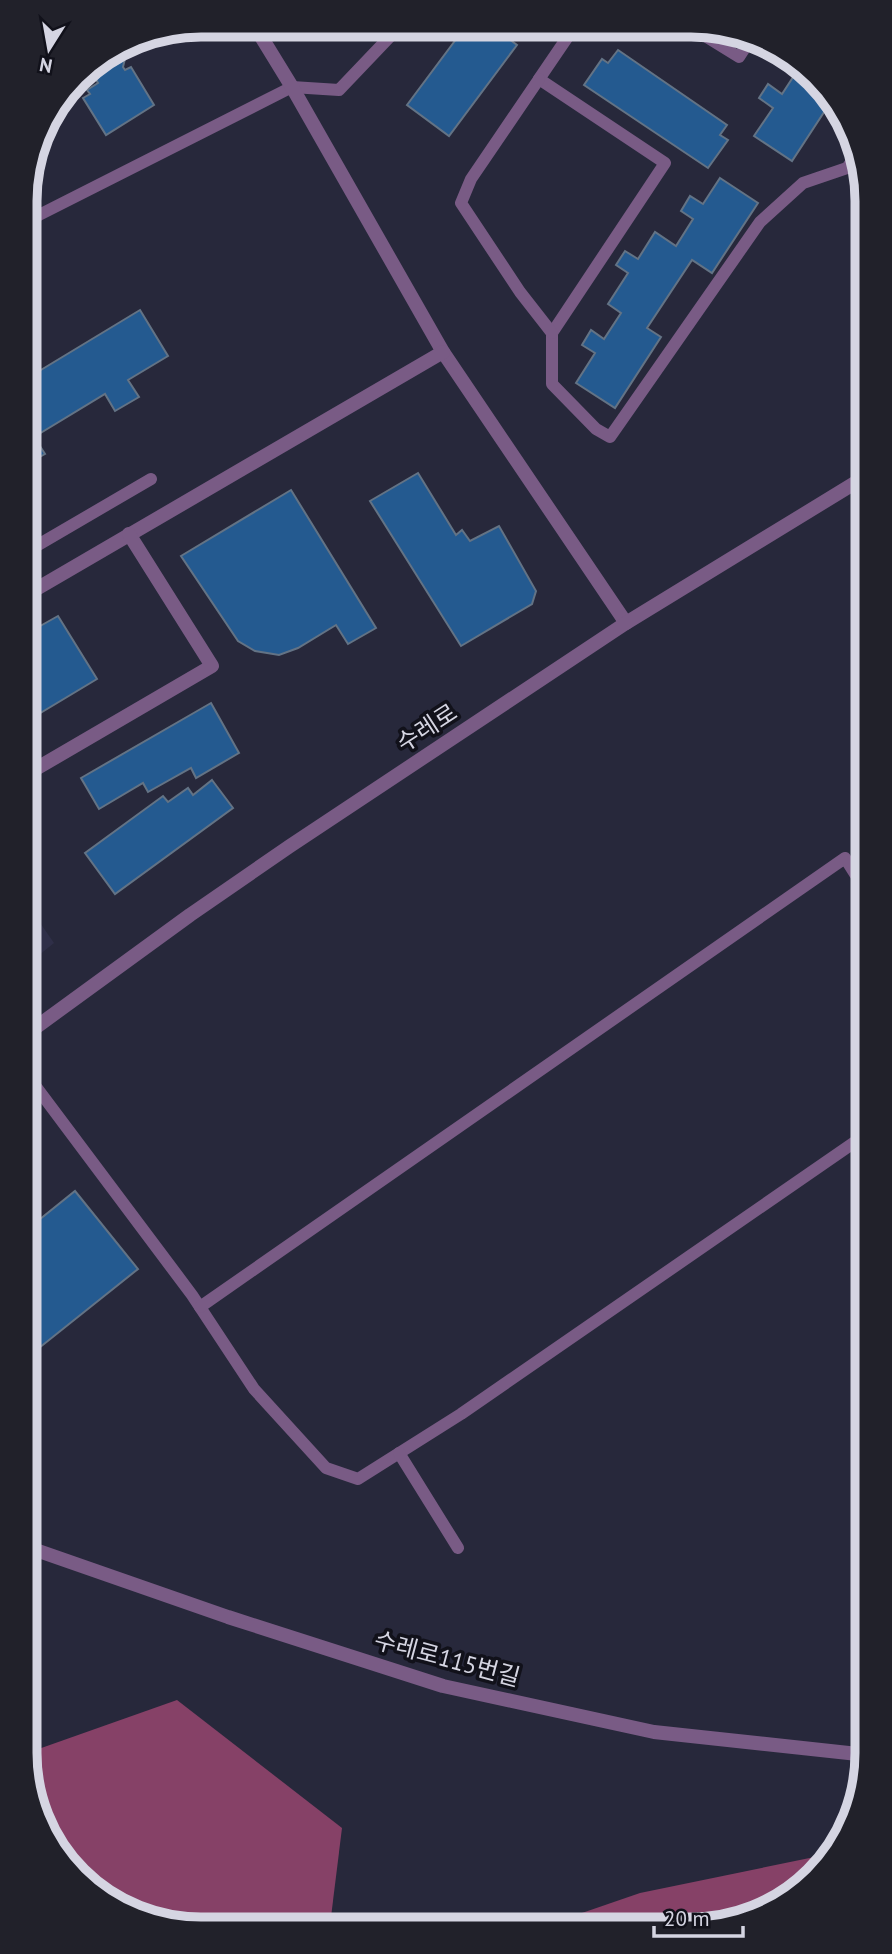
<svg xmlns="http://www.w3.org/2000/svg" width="892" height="1954" viewBox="0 0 892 1954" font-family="'PT Sans','Noto Sans KR',sans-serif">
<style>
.built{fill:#2f2f48}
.forest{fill:#864167}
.building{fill:#245a90;stroke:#637385;stroke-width:2}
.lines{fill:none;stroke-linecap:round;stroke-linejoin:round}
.lane{stroke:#795b85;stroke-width:12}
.street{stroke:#795b85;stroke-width:14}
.labels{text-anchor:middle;stroke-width:7;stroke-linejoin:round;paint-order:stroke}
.street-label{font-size:24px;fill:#d5d5e2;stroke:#11111a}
.rim{fill:none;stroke:#d5d5e2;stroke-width:9}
</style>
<rect width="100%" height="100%" fill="#27283b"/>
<path class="built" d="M 27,904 L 54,943 L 28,964 Z"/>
<g class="forest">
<path d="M 177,1700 L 342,1828 L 330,1925 L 167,1926 L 84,1886 L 31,1799 L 30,1752 Z"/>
<path d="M 834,1853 L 824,1869 L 737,1923 L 550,1924 L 640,1893 Z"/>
</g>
<g class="building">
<path d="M 466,26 L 492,26 L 517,45 L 449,136 L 407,105 Z"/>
<path d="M 138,37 L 135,52 L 127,50 L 123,67 L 125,70 L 131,67 L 154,105 L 106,135 L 83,98 L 90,94 L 87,90 L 98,83 L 90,69 L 91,68 L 87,67 L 133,38 Z"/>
<path d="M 618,50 L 727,125 L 720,135 L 728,140 L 708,168 L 584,85 L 602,59 L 608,63 Z"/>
<path d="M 801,65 L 808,68 L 830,103 L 792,161 L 754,136 L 773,108 L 759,98 L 768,84 L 782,94 Z"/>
<path d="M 720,178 L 758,203 L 712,273 L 692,260 L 647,328 L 661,337 L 615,408 L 576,383 L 595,353 L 582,345 L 591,330 L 604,339 L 621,313 L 608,304 L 628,273 L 616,265 L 625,251 L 638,259 L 655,232 L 676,246 L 693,219 L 681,211 L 690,196 L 703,204 Z"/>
<path d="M 140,310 L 168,356 L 128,380 L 139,397 L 115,411 L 105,394 L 34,437 L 45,454 L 29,463 L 39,480 L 26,488 L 26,379 Z"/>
<path d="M 418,473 L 456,535 L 462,530 L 470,541 L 499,526 L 536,591 L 532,604 L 461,646 L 370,501 Z"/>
<path d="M 291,490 L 376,628 L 348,644 L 336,625 L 298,648 L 279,655 L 255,651 L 238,641 L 181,556 Z"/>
<path d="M 58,616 L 97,679 L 27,721 L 26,634 Z"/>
<path d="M 211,703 L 239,753 L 196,778 L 191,768 L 148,792 L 143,783 L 99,809 L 81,778 Z"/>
<path d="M 212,780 L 233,808 L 115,894 L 85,853 L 163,796 L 168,802 L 188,788 L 193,795 Z"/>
<path d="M 75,1191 L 138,1269 L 29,1356 L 29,1228 Z"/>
</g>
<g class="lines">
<g class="lane">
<path d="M 692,28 L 739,57 L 750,40"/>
<path d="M 571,32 L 539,79 L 665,163 L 552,333 L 552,384 L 596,429 L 610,437 L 760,222 L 803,183 L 847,168 L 859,151"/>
<path d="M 539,79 L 471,179 L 461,203 L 520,292 L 552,333"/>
<path d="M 25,195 L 37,216"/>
<path d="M 25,236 L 37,216 L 292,87 L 339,90 L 400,26"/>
<path d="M 26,552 L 151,479"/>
<path d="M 28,1076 L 192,1295 L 254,1389 L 326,1468 L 358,1479 L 461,1414 L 865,1135"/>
<path d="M 200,1307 L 845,858 L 864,888"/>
<path d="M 399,1453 L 458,1548"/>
</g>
<g class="street">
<path d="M 254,25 L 292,87 L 443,352 L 626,623"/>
<path d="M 26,595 L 443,352"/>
<path d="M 27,774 L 212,666 L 129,534"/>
<path d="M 28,1033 L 190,915 L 290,846 L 626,623 L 863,478"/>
<path d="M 30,1548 L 228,1617 L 443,1686 L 654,1732 L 867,1755"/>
</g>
</g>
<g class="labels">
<g class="street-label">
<text transform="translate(427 728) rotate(-33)" y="8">수레로</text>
<text transform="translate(447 1659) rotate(15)" y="8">수레로115번길</text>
</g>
</g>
<path d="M0 0H892V1954H0ZM201 37H691A164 164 0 0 1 855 201V1753A164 164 0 0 1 691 1917H201A164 164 0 0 1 37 1753V201A164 164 0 0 1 201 37Z" fill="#21212a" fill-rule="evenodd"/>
<path class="rim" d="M201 37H691A164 164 0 0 1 855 201V1753A164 164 0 0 1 691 1917H201A164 164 0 0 1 37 1753V201A164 164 0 0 1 201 37Z"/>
<g transform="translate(49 49) rotate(191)" stroke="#11111a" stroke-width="5" paint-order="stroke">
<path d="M0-5L12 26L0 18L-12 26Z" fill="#d5d5e2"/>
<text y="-10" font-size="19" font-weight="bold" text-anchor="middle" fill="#d5d5e2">N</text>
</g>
<path d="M654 1926v10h89v-10" fill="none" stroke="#d5d5e2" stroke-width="3.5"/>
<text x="664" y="1926" font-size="21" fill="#d5d5e2" stroke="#11111a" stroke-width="5" paint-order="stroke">20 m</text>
</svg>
